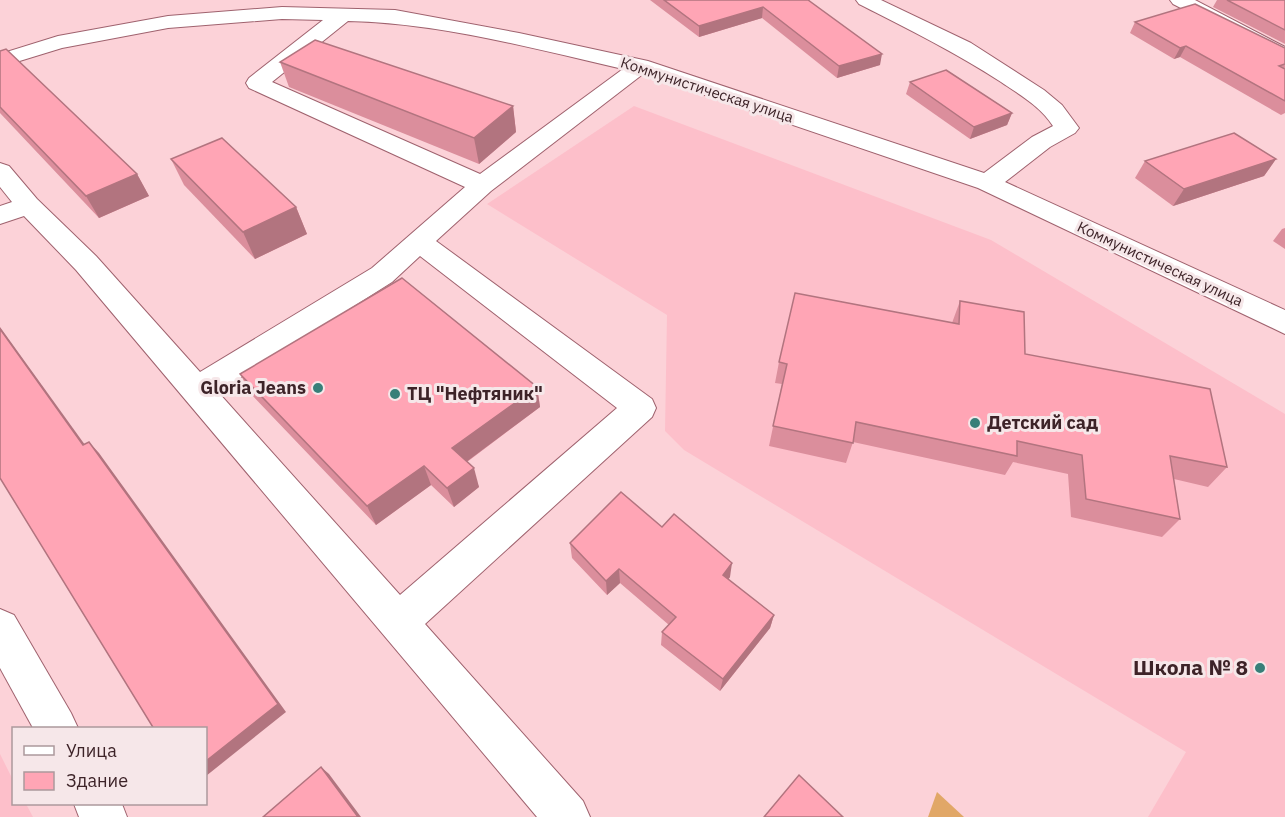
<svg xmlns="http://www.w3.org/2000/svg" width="1285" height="817" viewBox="0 0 1285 817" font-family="'IBM Plex Sans',sans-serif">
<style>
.built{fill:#fdbfca}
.green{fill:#e1a767}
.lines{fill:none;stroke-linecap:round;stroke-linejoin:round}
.minor-casing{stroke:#9f626e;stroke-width:2}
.minor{fill:#fff;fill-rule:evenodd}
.wall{fill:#db8e9c}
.shaded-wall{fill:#b2747f}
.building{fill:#ffa5b5;stroke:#b2747f;stroke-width:1.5}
.poi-dot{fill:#387f79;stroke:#f6e7e9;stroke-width:2}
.labels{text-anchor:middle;stroke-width:6;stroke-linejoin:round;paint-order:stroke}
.far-street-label{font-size:15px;fill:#3d2328;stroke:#f6e7e9}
.poi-label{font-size:18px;font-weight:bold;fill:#3d2328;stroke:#f6e7e9;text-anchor:start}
.near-poi-label{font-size:21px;font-weight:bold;fill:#3d2328;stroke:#f6e7e9;text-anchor:end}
</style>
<rect width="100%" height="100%" fill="#fcd2d8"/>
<g class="built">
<path d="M 634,106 L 991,240 L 1285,414 L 1285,817 L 1148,817 L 1186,752 L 684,450 L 665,431 L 667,315 L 487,204 Z"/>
<path d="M 0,754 L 13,780 L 14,804 L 26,804 L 33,817 L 0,817 Z"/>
</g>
<path class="green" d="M 937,792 L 964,817 L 928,817 Z"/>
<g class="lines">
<g class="minor-casing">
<g id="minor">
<path d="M 856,0 L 881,0 L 971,43 L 1044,90 L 1062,105 L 1079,128 L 1075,133 L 1050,147 L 1005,182 L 1285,310 L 1285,334 L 978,188 L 643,74 L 491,191 L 436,241 L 652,399 L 656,408 L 652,417 L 425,624 L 583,801 L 590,817 L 537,817 L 76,270 L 24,216 L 0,224 L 0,206 L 12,202 L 0,187 L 0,163 L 9,166 L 37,199 L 96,256 L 200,372 L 372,268 L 465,187 L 249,88 L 246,83 L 249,78 L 323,20 L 282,19 L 168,28 L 62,48 L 0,67 L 0,54 L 58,36 L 168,16 L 282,7 L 395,10 L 519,33 L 648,61 L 984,173 L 1032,137 L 1053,126 C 1040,106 1020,95 1001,82 C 955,52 908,29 859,4 ZM 348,21 C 440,23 532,48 623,69 L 480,174 L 272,82 ZM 420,256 L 617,408 L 400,595 L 218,392 L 392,282 Z"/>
<path d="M 1170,0 L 1195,0 L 1285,47 L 1285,61 L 1173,4 Z"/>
<path d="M 0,609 L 14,615 L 71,713 L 78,728 L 33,728 L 0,668 Z"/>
<path d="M 74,804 L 122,804 L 127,817 L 79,817 Z"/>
</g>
</g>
<use href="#minor" class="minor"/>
</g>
<g class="wall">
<path d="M 650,0 L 810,0 L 809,1 L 880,65 L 837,78 L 762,18 L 699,37 Z"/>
<path d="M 1217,0 L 1285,0 L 1285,44 L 1213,7 Z"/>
<path d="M 1135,22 L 1285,48 L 1285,113 L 1281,115 L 1180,57 L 1174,59 L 1130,33 Z"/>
<path d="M 0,51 L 137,174 L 149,196 L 99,218 L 0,113 Z"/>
<path d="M 280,62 L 513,106 L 516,132 L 479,164 L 289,87 Z"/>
<path d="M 910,82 L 1012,113 L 1007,125 L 970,139 L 906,94 Z"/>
<path d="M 171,159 L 296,207 L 307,234 L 255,259 L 184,185 Z"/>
<path d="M 1276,159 L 1264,176 L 1173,206 L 1135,178 L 1145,161 Z"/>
<path d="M 1285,228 L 1285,249 L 1273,241 L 1282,229 Z"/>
<path d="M 960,301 L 1025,354 L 1227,467 L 1208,487 L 1174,479 L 1180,519 L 1162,537 L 1071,517 L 1068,474 L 1013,462 L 1005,475 L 853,442 L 846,463 L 769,446 L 782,384 L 775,383 L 779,362 L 952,323 Z"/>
<path d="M 240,374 L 537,387 L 540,407 L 467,462 L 479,487 L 454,507 L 431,485 L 376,525 L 251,394 Z"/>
<path d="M 662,527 L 730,577 L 728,579 L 774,615 L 770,628 L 720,691 L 661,645 L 662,632 L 669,625 L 620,583 L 607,595 L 572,558 L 570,543 Z"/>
</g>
<g class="shaded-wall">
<path d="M 763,7 L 762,18 L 699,37 L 699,26 Z"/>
<path d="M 1186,46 L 1180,57 L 1174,59 L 1180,48 Z"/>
<path d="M 882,54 L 880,65 L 837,78 L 839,66 Z"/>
<path d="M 513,106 L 516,132 L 479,164 L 474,138 Z"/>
<path d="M 1012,113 L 1007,125 L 970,139 L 974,127 Z"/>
<path d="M 1276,159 L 1264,176 L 1173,206 L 1184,189 Z"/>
<path d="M 137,174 L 149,196 L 99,218 L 86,196 Z"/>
<path d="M 296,207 L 307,234 L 255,259 L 243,232 Z"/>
<path d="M 0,327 L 93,456 L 83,445 L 0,329 Z"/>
<path d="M 537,387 L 540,407 L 458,468 L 452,448 Z"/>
<path d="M 89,442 L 99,453 L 286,712 L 206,776 L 206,761 Z"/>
<path d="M 424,466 L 431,485 L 376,525 L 367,506 Z"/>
<path d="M 474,468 L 479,487 L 454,507 L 447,488 Z"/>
<path d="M 732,563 L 730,577 L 721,589 L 723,575 Z"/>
<path d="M 619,569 L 620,583 L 607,595 L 606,581 Z"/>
<path d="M 774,615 L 770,628 L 720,691 L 723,679 Z"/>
<path d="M 321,767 L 329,774 L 361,817 L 358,817 Z"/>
</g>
<g class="building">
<path d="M 664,0 L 808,0 L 882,54 L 839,66 L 763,7 L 699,26 Z"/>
<path d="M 1227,0 L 1285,0 L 1285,30 Z"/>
<path d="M 1195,4 L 1285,48 L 1285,64 L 1279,66 L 1285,69 L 1285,101 L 1186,46 L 1180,48 L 1135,22 Z"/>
<path d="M 315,40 L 513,106 L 474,138 L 280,62 Z"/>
<path d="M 6,49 L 137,174 L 86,196 L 0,107 L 0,51 Z"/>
<path d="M 946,70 L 1012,113 L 974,127 L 910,82 Z"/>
<path d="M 1234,133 L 1276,159 L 1184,189 L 1145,161 Z"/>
<path d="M 222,138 L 296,207 L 243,232 L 171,159 Z"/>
<path d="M 402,278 L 537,387 L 452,448 L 474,468 L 447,488 L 424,466 L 367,506 L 240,374 Z"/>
<path d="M 795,293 L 959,324 L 960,301 L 1024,312 L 1025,354 L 1210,389 L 1227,467 L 1170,456 L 1180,519 L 1086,499 L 1082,455 L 1017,441 L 1017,456 L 856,422 L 853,443 L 773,426 L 787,364 L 779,362 Z"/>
<path d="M 0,329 L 83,445 L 89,442 L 278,704 L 206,761 L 206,729 L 154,729 L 0,478 Z"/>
<path d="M 621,492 L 662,527 L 674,514 L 732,563 L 723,575 L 774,615 L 723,679 L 662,632 L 676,617 L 619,569 L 606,581 L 570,543 Z"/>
<path d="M 321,767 L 358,817 L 263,817 Z"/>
<path d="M 799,775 L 843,817 L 764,817 Z"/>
</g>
<g class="poi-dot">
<circle cx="318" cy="388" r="6"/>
<circle cx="395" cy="394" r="6"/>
<circle cx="975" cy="423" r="6"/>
<circle cx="1260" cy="668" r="6"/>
</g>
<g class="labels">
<g class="far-street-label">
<text transform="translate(707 90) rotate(18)" y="5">Коммунистическая улица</text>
<text transform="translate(1160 264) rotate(25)" y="5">Коммунистическая улица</text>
</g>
<g class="poi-label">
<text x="306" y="394" text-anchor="end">Gloria Jeans</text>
<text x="407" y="400">ТЦ "Нефтяник"</text>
<text x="987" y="429">Детский сад</text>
</g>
<g class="near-poi-label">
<text x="1248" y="675">Школа № 8</text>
</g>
</g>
<rect x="12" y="727" width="195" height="78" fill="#f6e7e9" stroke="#ac999c" stroke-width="1.5"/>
<rect x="24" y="746" width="30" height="9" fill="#ffffff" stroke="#ac999c" stroke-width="1.5"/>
<text x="66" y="757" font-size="18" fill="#3d2328">Улица</text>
<rect x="24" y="772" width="30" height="18" fill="#ffa5b5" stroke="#ac999c" stroke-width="1.5"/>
<text x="66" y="787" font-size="18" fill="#3d2328">Здание</text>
</svg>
